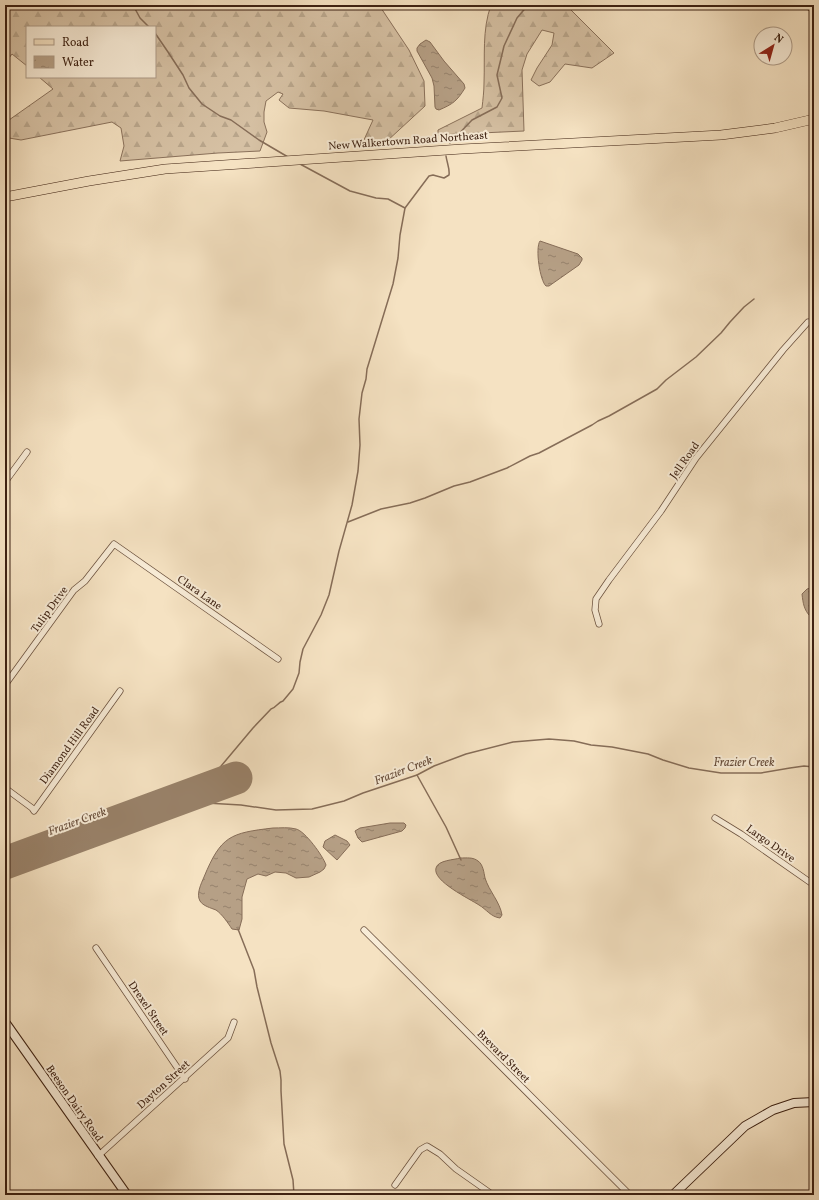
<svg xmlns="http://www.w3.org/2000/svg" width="819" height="1200" viewBox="0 0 819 1200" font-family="Vollkorn,serif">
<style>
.forest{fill:url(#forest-firs);stroke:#8a715b}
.water{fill:url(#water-ripples);stroke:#866d58}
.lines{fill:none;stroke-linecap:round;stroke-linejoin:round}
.stream{stroke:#866d58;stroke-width:1.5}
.runway{stroke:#99826a;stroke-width:33}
.street-casing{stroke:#6b513e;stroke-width:7}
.secondary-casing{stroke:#3d2112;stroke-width:10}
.primary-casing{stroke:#3d2112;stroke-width:10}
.street{stroke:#f8ecd7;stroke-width:5.5}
.secondary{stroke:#f8ecd7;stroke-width:8}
.primary{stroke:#f5e2c2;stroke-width:9}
.labels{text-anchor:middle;stroke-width:4;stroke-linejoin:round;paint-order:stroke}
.street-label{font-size:11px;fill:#3d2112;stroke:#f8ecd7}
.water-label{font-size:12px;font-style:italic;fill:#674d3b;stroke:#f8ecd7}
</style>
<defs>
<pattern id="forest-firs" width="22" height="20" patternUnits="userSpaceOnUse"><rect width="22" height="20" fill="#d6c1a4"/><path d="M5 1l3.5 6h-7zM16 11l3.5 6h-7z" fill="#b9a68c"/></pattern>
<pattern id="water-ripples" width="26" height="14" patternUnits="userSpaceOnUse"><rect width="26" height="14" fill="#b6a086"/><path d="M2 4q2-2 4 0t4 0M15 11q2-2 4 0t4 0" fill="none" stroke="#95826c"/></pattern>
</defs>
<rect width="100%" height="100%" fill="#f5e2c2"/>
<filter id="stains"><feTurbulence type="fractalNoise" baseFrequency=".005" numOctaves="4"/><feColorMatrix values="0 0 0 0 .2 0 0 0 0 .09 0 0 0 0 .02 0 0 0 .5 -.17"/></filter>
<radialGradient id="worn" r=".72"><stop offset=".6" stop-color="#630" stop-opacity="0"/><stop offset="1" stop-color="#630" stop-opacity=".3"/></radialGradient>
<g class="forest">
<path d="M 5,5 L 379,5 L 409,50 L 424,81 L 425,106 L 386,142 L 363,142 L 373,120 L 324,111 L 289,108 L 279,100 L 283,94 L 278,92 L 266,101 L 264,112 L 264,122 L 267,132 L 260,151 L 218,153 L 120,161 L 124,146 L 121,128 L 112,122 L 21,140 L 9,138 L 9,120 L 53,89 L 39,77 L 155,77 L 155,27 L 27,27 L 27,66 L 12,54 L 5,63 Z"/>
<path d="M 491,5 L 566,5 L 614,53 L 592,68 L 565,64 L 550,82 L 539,86 L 531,80 L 537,68 L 552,45 L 554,33 L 542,30 L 527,54 L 522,70 L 524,131 L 438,135 L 438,130 L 482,108 C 483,99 484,91 484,83 C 485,56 482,30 491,5 Z"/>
</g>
<g class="water">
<path d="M 426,40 L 430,42 L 444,61 L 464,84 L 465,88 C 457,101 453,104 439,110 L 436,109 L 435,107 L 434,86 L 432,78 L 417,51 L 417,48 L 420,44 Z"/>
<path d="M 540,241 L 578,254 L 582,258 L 582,260 L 579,265 L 549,286 L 546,286 C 540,281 535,248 540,241 Z"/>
<path d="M 814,587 L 814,616 L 810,616 C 804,610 803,603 802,594 L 807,589 Z"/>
<path d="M 390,823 L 404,823 L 406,825 L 405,828 L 402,831 L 362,842 L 358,838 L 355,831 L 360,828 Z"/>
<path d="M 273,828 C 280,828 289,827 296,829 C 305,831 323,856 326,865 L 324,869 L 320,872 L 309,877 L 296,878 L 286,873 L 275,872 L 266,876 L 258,874 L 247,879 L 242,897 L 242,919 L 239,930 L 232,929 C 228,923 222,914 216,910 C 211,908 203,906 200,901 C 196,894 201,884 204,877 C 221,836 230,833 273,828 Z"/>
<path d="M 335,835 L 347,841 L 350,845 L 337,860 L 323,847 L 325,841 Z"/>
<path d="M 460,858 C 467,858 473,857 478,861 C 483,864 484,873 485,878 C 489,891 500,902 502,915 L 500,918 C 491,917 486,909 479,905 C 470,899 432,881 436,868 C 438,860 454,860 460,858 Z"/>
</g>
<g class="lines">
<g class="stream">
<path d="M 133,5 L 140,18 L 149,27"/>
<path d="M 155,33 L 168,52 L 183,75 L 189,88 L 202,104 L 220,116 L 231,120 L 259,140 L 288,157"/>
<path d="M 450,143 L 472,120 L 497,107 L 502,98 L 497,75 L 504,46 L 517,18 L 528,5"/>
<path d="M 300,164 L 350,191 L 376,198 L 388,199 L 405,208"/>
<path d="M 348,522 L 381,509 L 410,503 L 425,498 L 454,486 L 470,482 L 507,468 L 530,456 L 539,453 L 592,425 L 598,421 L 609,416 L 657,389 L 666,380 L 696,357 L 721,333 L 730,322 L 744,307 L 754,299"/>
<path d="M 417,775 L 446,827 L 461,860"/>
<path d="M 189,802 L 197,792 L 206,784 L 253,728 L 271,709 C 276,708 278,702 283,701 L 293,689 L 299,673 L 300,662 L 303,649 L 321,615 L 329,595 L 339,551 L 352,505 L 358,471 L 360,445 L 359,419 L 362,393 L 366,379 L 367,369 L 393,284 L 398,258 L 400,235 L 405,208 L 429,176 L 433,175 L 444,178 L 449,175 C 450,169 447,163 446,156"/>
<path d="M 5,864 L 54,838 L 95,823 L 128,815 L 151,807 L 176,802 L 189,802 L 241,805 L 276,810 L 312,809 L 344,801 L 363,793 L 417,775 L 434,766 L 466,754 L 513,742 L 549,739 L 574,741 L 591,745 L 612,747 L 648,754 L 663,760 L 689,768 L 721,773 L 761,773 L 790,768 L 804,766 L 814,767"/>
<path d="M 238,929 L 254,970 L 257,987 L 271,1043 L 280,1071 L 281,1080 L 281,1091 L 284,1144 L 293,1180 L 294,1195"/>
</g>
<path class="runway" d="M 5,863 L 236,778"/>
<g class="street-casing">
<g id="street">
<path d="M 806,5 L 814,10"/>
<path d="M 5,482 L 27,452"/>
<path d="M 599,624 L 595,610 L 596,599 L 609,580 L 661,511 L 696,458 L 783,350 L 808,322 L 814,323"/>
<path d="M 5,685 L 74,590 L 85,581 L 114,544 L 278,659"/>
<path d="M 5,788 L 32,808 L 34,811 L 120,691"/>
<path d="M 715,818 L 741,834 L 814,885"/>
<path d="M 364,930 L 630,1195"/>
<path d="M 96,948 L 185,1079"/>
<path d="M 98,1156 L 228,1038 L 234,1022"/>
<path d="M 395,1185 L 420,1150 L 427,1146 L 440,1154 L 456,1169 L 493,1195"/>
</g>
</g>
<g class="secondary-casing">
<g id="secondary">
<path d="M 5,1022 L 127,1195"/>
<path d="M 673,1195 L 745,1126 L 773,1110 L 794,1103 L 814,1102"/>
</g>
</g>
<g class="primary-casing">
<path id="primary" d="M 5,197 L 89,181 L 165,169 L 462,149 L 721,135 L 775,128 L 814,119"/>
</g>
<use href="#street" class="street"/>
<use href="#secondary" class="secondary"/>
<use href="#primary" class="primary"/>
</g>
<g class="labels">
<g class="street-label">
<text transform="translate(408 140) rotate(-4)" y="4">New Walkertown Road Northeast</text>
<text transform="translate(684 460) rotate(-55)" y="4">Jell Road</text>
<text transform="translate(200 592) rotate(35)" y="4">Clara Lane</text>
<text transform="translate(49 609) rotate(-54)" y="4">Tulip Drive</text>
<text transform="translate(69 745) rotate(-54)" y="4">Diamond Hill Road</text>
<text transform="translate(771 843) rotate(35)" y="4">Largo Drive</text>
<text transform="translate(149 1008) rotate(56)" y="4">Drexel Street</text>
<text transform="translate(504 1056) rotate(45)" y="4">Brevard Street</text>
<text transform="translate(163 1084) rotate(-42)" y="4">Dayton Street</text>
<text transform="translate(75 1103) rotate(55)" y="4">Beeson Dairy Road</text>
</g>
<g class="water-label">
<text x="744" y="766">Frazier Creek</text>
<text transform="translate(403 770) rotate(-21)" y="4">Frazier Creek</text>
<text transform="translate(77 821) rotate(-20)" y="4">Frazier Creek</text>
</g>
</g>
<rect width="819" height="1200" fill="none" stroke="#f5e2c2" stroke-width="20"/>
<rect x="6" y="6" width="807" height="1188" fill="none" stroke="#3d2112" stroke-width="2"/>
<rect x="10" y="10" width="799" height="1180" fill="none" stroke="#3d2112"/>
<rect x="26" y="26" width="130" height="52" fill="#f8ecd7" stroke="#ad9b88"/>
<rect x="34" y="39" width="20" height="6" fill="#f5e2c2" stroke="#ad9b88"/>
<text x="62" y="46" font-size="12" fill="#3d2112">Road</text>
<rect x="34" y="56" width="20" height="12" fill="url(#water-ripples)" stroke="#ad9b88"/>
<text x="62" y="66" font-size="12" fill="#3d2112">Water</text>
<g transform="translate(773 46) rotate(37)"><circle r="19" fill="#f8ecd7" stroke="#ad9b88"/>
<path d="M0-3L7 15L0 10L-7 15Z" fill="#8f2418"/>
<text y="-6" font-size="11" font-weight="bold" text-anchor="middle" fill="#3d2112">N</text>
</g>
<rect width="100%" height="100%" filter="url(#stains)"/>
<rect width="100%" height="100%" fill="url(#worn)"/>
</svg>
